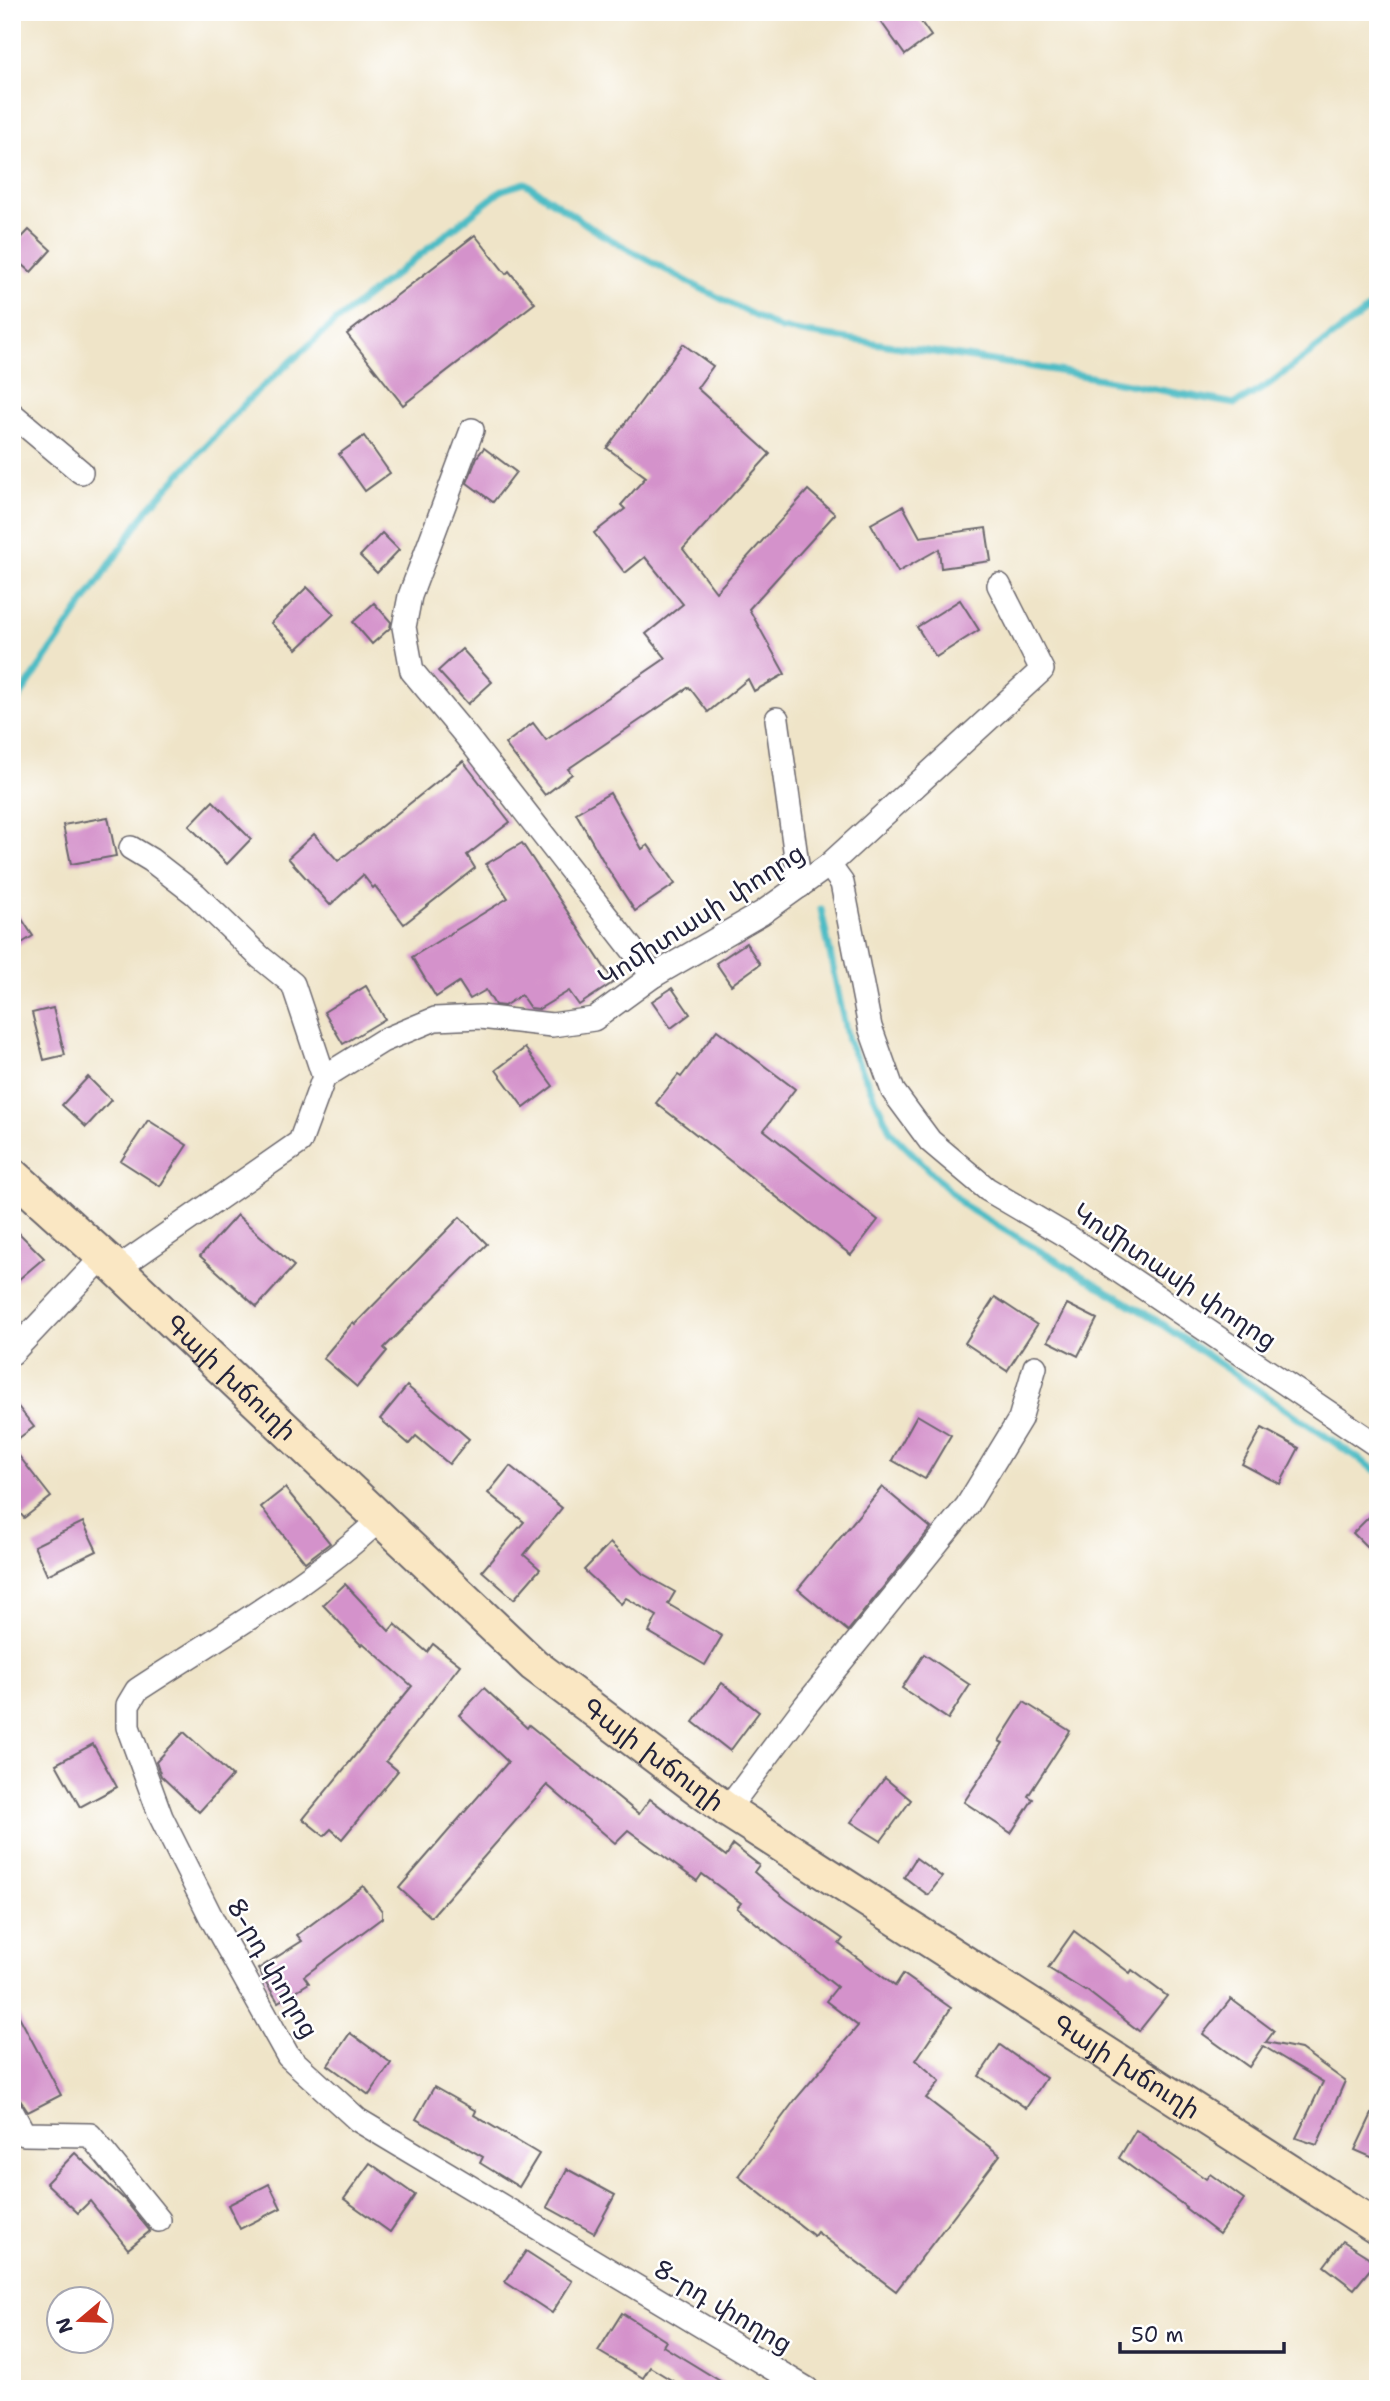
<svg xmlns="http://www.w3.org/2000/svg" width="1390" height="2401" viewBox="0 0 1390 2401" font-family="'Shantell Sans','Noto Sans Armenian',sans-serif">
<style>
.lines{fill:none;stroke-linecap:round;stroke-linejoin:round}
.stream{stroke:#4ebcc5;stroke-width:7}
.building{fill:#d492cb}
.minor-casing{stroke:#6a666c;stroke-width:26}
.secondary-casing{stroke:#6a666c;stroke-width:37}
.minor{stroke:#fff;stroke-width:23}
.secondary{stroke:#fae7c3;stroke-width:33}
.labels{text-anchor:middle;stroke-width:5;stroke-linejoin:round;paint-order:stroke}
.street-label{font-size:26px;fill:#22223b;stroke:#fff}
</style>
<rect width="100%" height="100%" fill="#fff"/>
<filter id="ink" filterUnits="userSpaceOnUse"><feTurbulence type="fractalNoise" baseFrequency=".0143" numOctaves="2"/><feDisplacementMap in="SourceGraphic" scale="14" xChannelSelector="R" yChannelSelector="G"/><feConvolveMatrix kernelMatrix="1 2 1 2 8 2 1 2 1" color-interpolation-filters="sRGB"/></filter>
<filter id="wash" filterUnits="userSpaceOnUse"><feTurbulence type="fractalNoise" baseFrequency=".00686" numOctaves="4" result="noise"/><feDisplacementMap in="SourceGraphic" scale="28" xChannelSelector="R" yChannelSelector="G"/><feGaussianBlur stdDeviation="1.57" result="paint"/><feColorMatrix in="noise" values="0 0 0 0 0 0 0 0 0 0 0 0 0 0 0 0 0 1.4 0 .05"/><feComposite in="paint" operator="in"/></filter>
<g filter="url(#wash)">
<rect width="100%" height="100%" fill="#efe4c8"/>
<g class="lines">
<g class="stream">
<path d="M 12,708 L 147,510 L 249,399 L 335,322 L 502,190 L 525,183 L 601,234 L 690,283 L 781,329 L 1053,370 L 1235,404 L 1265,387 L 1378,302"/>
<path d="M 821,909 L 848,1041 L 891,1132 L 966,1207 L 1151,1317 L 1378,1472"/>
</g>
</g>
<g id="blocks">
<g class="building">
<path d="M 874,12 L 914,12 L 931,36 L 905,55 Z"/>
<path d="M 29,230 L 51,250 L 31,272 L 12,255 L 12,248 Z"/>
<path d="M 475,235 L 506,274 L 509,271 L 535,303 L 403,405 L 347,334 Z"/>
<path d="M 683,344 L 713,366 L 697,388 L 770,454 L 683,549 L 716,592 L 808,490 L 835,514 L 749,609 L 785,674 L 754,691 L 748,679 L 708,712 L 689,687 L 568,769 L 572,774 L 545,795 L 505,744 L 533,723 L 546,740 L 666,658 L 646,634 L 683,604 L 645,557 L 625,573 L 594,533 L 625,509 L 621,505 L 646,477 L 607,448 Z"/>
<path d="M 364,436 L 390,473 L 365,491 L 339,454 Z"/>
<path d="M 484,448 L 516,472 L 493,502 L 467,483 L 477,457 Z"/>
<path d="M 903,506 L 920,537 L 986,528 L 991,561 L 941,568 L 939,549 L 898,572 L 871,524 Z"/>
<path d="M 382,533 L 399,550 L 377,573 L 360,556 Z"/>
<path d="M 307,587 L 334,614 L 297,649 L 271,623 Z"/>
<path d="M 960,600 L 979,630 L 936,657 L 917,627 Z"/>
<path d="M 374,603 L 391,622 L 390,628 L 372,644 L 353,622 Z"/>
<path d="M 462,649 L 492,682 L 468,704 L 438,671 Z"/>
<path d="M 463,761 L 510,822 L 467,855 L 475,868 L 404,924 L 375,886 L 373,888 L 363,875 L 330,905 L 288,858 L 314,834 L 338,861 Z"/>
<path d="M 610,793 L 642,849 L 648,845 L 675,884 L 635,911 L 606,866 L 576,813 Z"/>
<path d="M 213,801 L 251,839 L 227,864 L 189,826 Z"/>
<path d="M 108,817 L 116,856 L 71,864 L 63,825 Z"/>
<path d="M 522,843 L 614,982 L 579,1005 L 569,991 L 539,1009 L 530,1008 L 521,995 L 504,1006 L 495,1005 L 486,990 L 470,999 L 459,982 L 436,997 L 412,957 L 508,898 L 486,864 Z"/>
<path d="M 12,904 L 33,936 L 12,949 Z"/>
<path d="M 746,943 L 760,964 L 731,985 L 716,963 Z"/>
<path d="M 366,986 L 385,1019 L 343,1044 L 324,1012 Z"/>
<path d="M 672,988 L 690,1014 L 671,1028 L 652,1001 Z"/>
<path d="M 53,1008 L 65,1055 L 44,1060 L 32,1013 Z"/>
<path d="M 717,1030 L 795,1089 L 764,1130 L 878,1220 L 851,1255 L 656,1103 L 678,1075 L 681,1077 Z"/>
<path d="M 525,1048 L 553,1086 L 524,1108 L 496,1070 Z"/>
<path d="M 88,1077 L 111,1100 L 86,1127 L 62,1105 Z"/>
<path d="M 148,1120 L 187,1145 L 160,1186 L 121,1161 Z"/>
<path d="M 237,1215 L 294,1266 L 257,1307 L 200,1256 Z"/>
<path d="M 460,1217 L 487,1244 L 384,1348 L 387,1351 L 357,1387 L 323,1358 L 353,1322 L 355,1324 Z"/>
<path d="M 12,1226 L 44,1258 L 12,1285 Z"/>
<path d="M 995,1297 L 1037,1325 L 1007,1371 L 965,1343 Z"/>
<path d="M 1067,1304 L 1097,1319 L 1078,1356 L 1048,1341 Z"/>
<path d="M 407,1386 L 469,1439 L 449,1464 L 416,1436 L 409,1444 L 380,1419 Z"/>
<path d="M 12,1399 L 34,1427 L 12,1443 Z"/>
<path d="M 917,1415 L 951,1435 L 925,1479 L 892,1460 Z"/>
<path d="M 1262,1428 L 1299,1448 L 1280,1484 L 1242,1464 Z"/>
<path d="M 12,1447 L 51,1497 L 24,1518 L 12,1504 Z"/>
<path d="M 510,1466 L 562,1508 L 524,1555 L 540,1569 L 514,1599 L 482,1571 L 524,1522 L 488,1493 Z"/>
<path d="M 882,1487 L 931,1528 L 848,1631 L 798,1589 Z"/>
<path d="M 285,1488 L 330,1543 L 305,1562 L 261,1507 Z"/>
<path d="M 1378,1508 L 1378,1558 L 1353,1533 Z"/>
<path d="M 83,1522 L 97,1551 L 47,1575 L 34,1546 Z"/>
<path d="M 610,1543 L 643,1574 L 675,1592 L 668,1604 L 722,1636 L 705,1665 L 649,1632 L 657,1616 L 626,1598 L 621,1604 L 584,1570 Z"/>
<path d="M 345,1584 L 389,1631 L 395,1624 L 427,1652 L 433,1644 L 460,1665 L 386,1761 L 398,1771 L 342,1839 L 331,1829 L 324,1836 L 303,1819 L 412,1686 L 363,1643 L 361,1645 L 323,1605 Z"/>
<path d="M 924,1654 L 970,1685 L 948,1719 L 902,1688 Z"/>
<path d="M 722,1683 L 759,1712 L 730,1751 L 693,1722 Z"/>
<path d="M 484,1688 L 527,1728 L 529,1725 L 639,1814 L 650,1799 L 726,1856 L 733,1845 L 759,1865 L 754,1872 L 787,1900 L 843,1939 L 839,1944 L 895,1986 L 903,1974 L 951,2008 L 916,2060 L 940,2081 L 926,2098 L 1000,2155 L 896,2291 L 817,2232 L 814,2236 L 738,2176 L 795,2100 L 858,2026 L 826,2001 L 837,1987 L 737,1908 L 741,1903 L 702,1874 L 697,1881 L 628,1830 L 615,1843 L 547,1785 L 431,1917 L 399,1888 L 508,1762 L 459,1715 Z"/>
<path d="M 1024,1702 L 1070,1731 L 1028,1796 L 1033,1799 L 1011,1833 L 964,1802 L 1003,1743 L 999,1741 Z"/>
<path d="M 184,1732 L 232,1776 L 199,1812 L 161,1776 L 156,1762 Z"/>
<path d="M 93,1744 L 117,1787 L 80,1807 L 56,1764 Z"/>
<path d="M 885,1778 L 911,1800 L 881,1841 L 851,1822 Z"/>
<path d="M 916,1858 L 942,1877 L 928,1895 L 904,1877 Z"/>
<path d="M 363,1886 L 382,1911 L 382,1918 L 304,1976 L 309,1983 L 278,2002 L 258,1969 L 302,1941 L 297,1935 Z"/>
<path d="M 1074,1931 L 1130,1973 L 1132,1970 L 1167,1996 L 1139,2031 L 1086,1990 L 1085,1991 L 1048,1968 Z"/>
<path d="M 1231,1999 L 1274,2031 L 1266,2042 L 1301,2049 L 1345,2081 L 1317,2145 L 1296,2138 L 1323,2082 L 1263,2046 L 1249,2067 L 1203,2034 Z"/>
<path d="M 12,2003 L 61,2095 L 28,2112 L 20,2100 L 12,2098 Z"/>
<path d="M 350,2033 L 391,2063 L 369,2095 L 328,2065 Z"/>
<path d="M 1000,2045 L 1046,2078 L 1026,2108 L 979,2076 Z"/>
<path d="M 434,2087 L 476,2111 L 474,2115 L 539,2154 L 519,2187 L 480,2163 L 483,2157 L 416,2119 Z"/>
<path d="M 1378,2101 L 1378,2160 L 1355,2150 Z"/>
<path d="M 1136,2130 L 1206,2179 L 1210,2174 L 1244,2199 L 1219,2234 L 1185,2208 L 1186,2207 L 1119,2158 Z"/>
<path d="M 75,2153 L 125,2200 L 150,2231 L 128,2249 L 90,2201 L 78,2213 L 46,2183 Z"/>
<path d="M 370,2163 L 415,2195 L 390,2232 L 344,2199 Z"/>
<path d="M 567,2169 L 615,2195 L 594,2233 L 547,2207 Z"/>
<path d="M 269,2184 L 281,2208 L 240,2229 L 228,2205 Z"/>
<path d="M 1343,2241 L 1376,2262 L 1354,2289 L 1324,2266 Z"/>
<path d="M 526,2251 L 572,2281 L 552,2313 L 505,2282 Z"/>
<path d="M 622,2313 L 666,2341 L 663,2346 L 733,2389 L 686,2389 L 650,2367 L 643,2378 L 598,2351 Z"/>
</g>
</g>
</g>
<g filter="url(#ink)">
<use href="#blocks" fill-opacity="0" stroke="#6a666c" stroke-width="2"/>
<g class="lines">
<g class="minor-casing">
<g id="minor">
<path d="M 12,414 L 81,472"/>
<path d="M 472,430 L 410,596 L 404,627 L 412,671 L 467,737 L 653,976"/>
<path d="M 777,719 L 800,886"/>
<path d="M 131,848 L 151,860 L 195,894 L 260,957 L 293,984 L 324,1077"/>
<path d="M 829,865 L 842,883 L 870,1027 L 893,1091 L 930,1141 L 987,1189 L 1070,1238 L 1378,1446"/>
<path d="M 117,1269 L 300,1142 L 324,1077 L 382,1041 L 435,1019 L 480,1017 L 552,1025 L 594,1019 L 653,976 L 762,913 L 829,865 L 1042,670 L 999,585"/>
<path d="M 12,1353 L 102,1258"/>
<path d="M 379,1520 C 307,1587 219,1636 137,1690 L 128,1705 L 128,1727 L 161,1817 L 213,1921 L 288,2056 L 358,2120 L 807,2389"/>
<path d="M 727,1810 L 805,1706 L 967,1506 L 1020,1419 L 1035,1367"/>
<path d="M 12,2112 L 24,2134 L 90,2135 L 159,2220"/>
</g>
</g>
<g class="secondary-casing">
<g id="secondary">
<path id="s1" d="M 12,1174 L 117,1269 L 534,1665 L 727,1810 L 1378,2228"/>
</g>
</g>
<use href="#minor" class="minor"/>
<use href="#secondary" class="secondary"/>
</g>
</g>
<g class="labels">
<g class="street-label">
<text transform="translate(701 915) rotate(-33)" y="9">Կոմիտասի փողոց</text>
<text transform="translate(1175 1276) rotate(34)" y="9">Կոմիտասի փողոց</text>
<text dy="9" stroke="none"><textPath href="#s1" startOffset="299">Գայի խճուղի</textPath></text>
<text dy="9" stroke="none"><textPath href="#s1" startOffset="866">Գայի խճուղի</textPath></text>
<text transform="translate(273 1968) rotate(60)" y="9">8-րդ փողոց</text>
<text dy="9" stroke="none"><textPath href="#s1" startOffset="1433">Գայի խճուղի</textPath></text>
<text transform="translate(723 2306) rotate(31)" y="9">8-րդ փողոց</text>
</g>
</g>
<rect width="1390" height="2401" fill="none" stroke="#fff" stroke-width="42"/>
<g transform="translate(80 2320) rotate(251)"><circle r="33" fill="#ffffff" stroke="#a7a7b1" stroke-width="2"/>
<path d="M0-5L12 26L0 18L-12 26Z" fill="#c8321e"/>
<text y="-10" font-size="19" font-weight="bold" text-anchor="middle" fill="#22223b">N</text>
</g>
<path d="M1120 2342v10h164v-10" fill="none" stroke="#22223b" stroke-width="3.5"/>
<text x="1131" y="2342" font-size="21" fill="#22223b" stroke="#ffffff" stroke-width="5" paint-order="stroke">50 m</text>
</svg>
